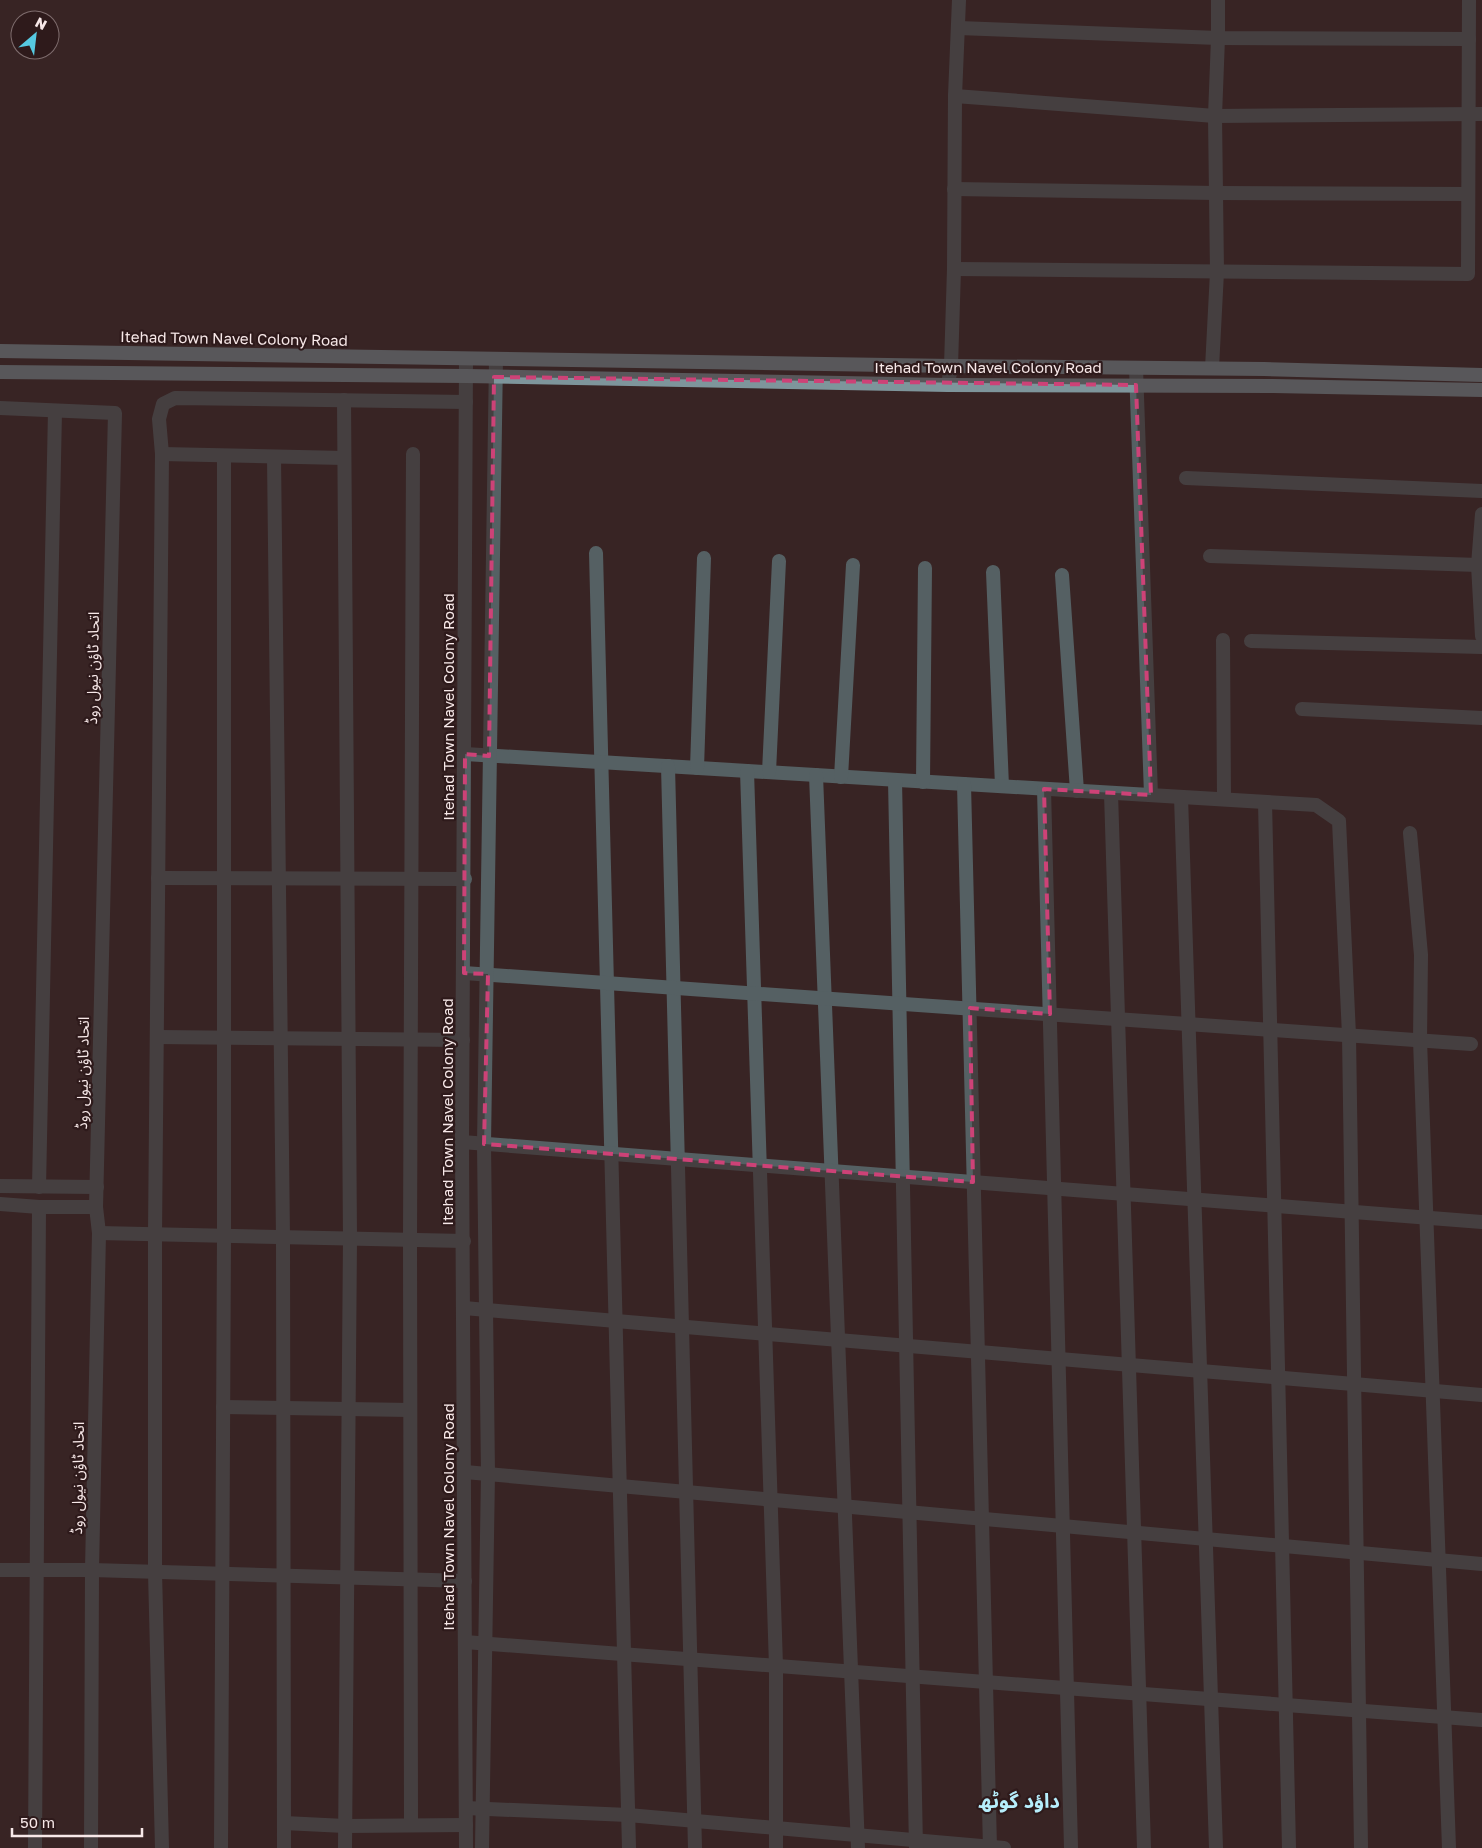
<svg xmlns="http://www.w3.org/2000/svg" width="1482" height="1848" viewBox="0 0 1482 1848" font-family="'Golos Text','Noto Sans Arabic',sans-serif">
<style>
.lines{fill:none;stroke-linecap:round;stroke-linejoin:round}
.minor{stroke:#556063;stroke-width:14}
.tertiary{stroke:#556063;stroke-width:14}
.primary{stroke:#7e959b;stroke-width:14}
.marked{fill:none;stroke:#cd4277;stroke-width:4;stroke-dasharray:10 6;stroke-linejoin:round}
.labels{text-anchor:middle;stroke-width:4.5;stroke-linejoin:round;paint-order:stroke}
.street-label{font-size:15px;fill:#f7e8e8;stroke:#2e1a1b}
.district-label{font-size:20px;font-weight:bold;fill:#b6eefc;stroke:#2e1a1b}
</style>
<rect width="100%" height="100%" fill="#382424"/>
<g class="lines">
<g class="minor">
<path d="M 959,28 L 1218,38 L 1469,39"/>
<path d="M 955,96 L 1215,116 L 1482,114"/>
<path d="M 954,189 L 1216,193 L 1468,194"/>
<path d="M 954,269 L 1468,274 L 1469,0"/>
<path d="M 1136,368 L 1151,795"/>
<path d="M 1212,368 L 1217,272 L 1215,116 L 1218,38 L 1218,0"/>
<path d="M 948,385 L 951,366 L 954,269 L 955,96 L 959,0"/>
<path d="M 344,400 L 350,1239 L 345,1848"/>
<path d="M 0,408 L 115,413 L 96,1207 L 99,1233 L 92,1570 L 91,1848"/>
<path d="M 162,454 L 344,458"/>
<path d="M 274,457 L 283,1238 L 284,1848"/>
<path d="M 1186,478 L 1482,491"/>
<path d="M 1482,514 L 1478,565 L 1482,636"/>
<path d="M 596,553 L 629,1848"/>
<path d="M 1210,556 L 1478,565"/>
<path d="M 993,572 L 1002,786"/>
<path d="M 1062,575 L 1077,791"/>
<path d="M 1223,640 L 1224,799"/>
<path d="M 1251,641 L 1482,647"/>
<path d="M 1302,709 L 1482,718"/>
<path d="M 465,754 L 1316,805 L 1339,821 L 1349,1035 L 1361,1848"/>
<path d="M 668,766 L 695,1848"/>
<path d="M 697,768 L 704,558"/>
<path d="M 747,771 L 776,1666 L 776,1848"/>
<path d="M 769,772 L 779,561"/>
<path d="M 816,775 L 858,1848"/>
<path d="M 841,777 L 853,565"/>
<path d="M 895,780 L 916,1848"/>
<path d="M 923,782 L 925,568"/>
<path d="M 964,784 L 990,1848"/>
<path d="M 1044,789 L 1071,1848"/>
<path d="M 1111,793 L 1144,1848"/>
<path d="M 1181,797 L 1216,1848"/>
<path d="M 1265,802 L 1289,1848"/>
<path d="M 1410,833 L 1421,955 L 1420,1040 L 1449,1848"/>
<path d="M 158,878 L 465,879"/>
<path d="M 464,973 L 1471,1044"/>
<path d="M 157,1037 L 463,1040"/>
<path d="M 462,1142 L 1482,1222"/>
<path d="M 0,1186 L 97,1187"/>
<path d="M 39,1187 L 55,411"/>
<path d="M 0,1204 L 39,1207 L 96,1207"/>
<path d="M 99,1233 L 464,1241"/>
<path d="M 464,1308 L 1482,1395"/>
<path d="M 223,1407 L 410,1410"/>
<path d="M 465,1472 L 1482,1564"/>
<path d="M 0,1570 L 92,1570 L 465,1581"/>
<path d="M 465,1642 L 1482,1720"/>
<path d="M 466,1808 L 628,1815 L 1004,1848"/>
<path d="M 284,1823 L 345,1826 L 466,1825"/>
<path d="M 411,1825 L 410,1240 L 413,454"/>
<path d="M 35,1848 L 39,1207"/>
<path d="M 162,1848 L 155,1572 L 155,1234 L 162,454 L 159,419 L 163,404 L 175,398 L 466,402"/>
<path d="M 221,1848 L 224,1236 L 224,456"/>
</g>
<g class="tertiary">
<path d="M 466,1848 L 462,1142 L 466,359"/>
<path d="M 482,1848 L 488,1474 L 484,1144 L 496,359"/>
</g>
<g class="primary">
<path d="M 0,351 L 951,366 L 1264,369 L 1482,375"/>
<path d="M 0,372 L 466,376 L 948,385 L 1273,386 L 1482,390"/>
</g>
</g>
<path d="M0 0H1482V1848H0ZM 494,377 L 1136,385 L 1151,795 L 1044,789 L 1050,1014 L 970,1008 L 973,1182 L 484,1144 L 488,974 L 464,973 L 465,754 L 489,756 Z" fill="#382424" fill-opacity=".55" fill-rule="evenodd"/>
<path class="marked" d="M 494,377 L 1136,385 L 1151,795 L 1044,789 L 1050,1014 L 970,1008 L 973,1182 L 484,1144 L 488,974 L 464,973 L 465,754 L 489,756 Z"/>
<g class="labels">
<g class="street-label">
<text transform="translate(234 339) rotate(1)" y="5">Itehad Town Navel Colony Road</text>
<text x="988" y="373">Itehad Town Navel Colony Road</text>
<text transform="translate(93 668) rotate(-89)" y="5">اتحاد ٹاؤن نیول روڈ</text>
<text transform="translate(449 707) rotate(-90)" y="5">Itehad Town Navel Colony Road</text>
<text transform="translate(83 1073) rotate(-89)" y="5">اتحاد ٹاؤن نیول روڈ</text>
<text transform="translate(448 1112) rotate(-90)" y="5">Itehad Town Navel Colony Road</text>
<text transform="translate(78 1478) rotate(-89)" y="5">اتحاد ٹاؤن نیول روڈ</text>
<text transform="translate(449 1517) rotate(-90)" y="5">Itehad Town Navel Colony Road</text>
</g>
<g class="district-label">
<text x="1019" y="1808">داؤد گوٹھ</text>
</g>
</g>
<g transform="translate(35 35) rotate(28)"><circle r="24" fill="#2e1a1b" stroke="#7e6c6d"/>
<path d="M0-4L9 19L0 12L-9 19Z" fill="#56c9e1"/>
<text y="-8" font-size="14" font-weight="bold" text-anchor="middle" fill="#f7e8e8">N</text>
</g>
<path d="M12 1828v8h130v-8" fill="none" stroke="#f7e8e8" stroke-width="2.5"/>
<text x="20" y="1828" font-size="15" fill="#f7e8e8" stroke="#2e1a1b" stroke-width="4" paint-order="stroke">50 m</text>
</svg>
